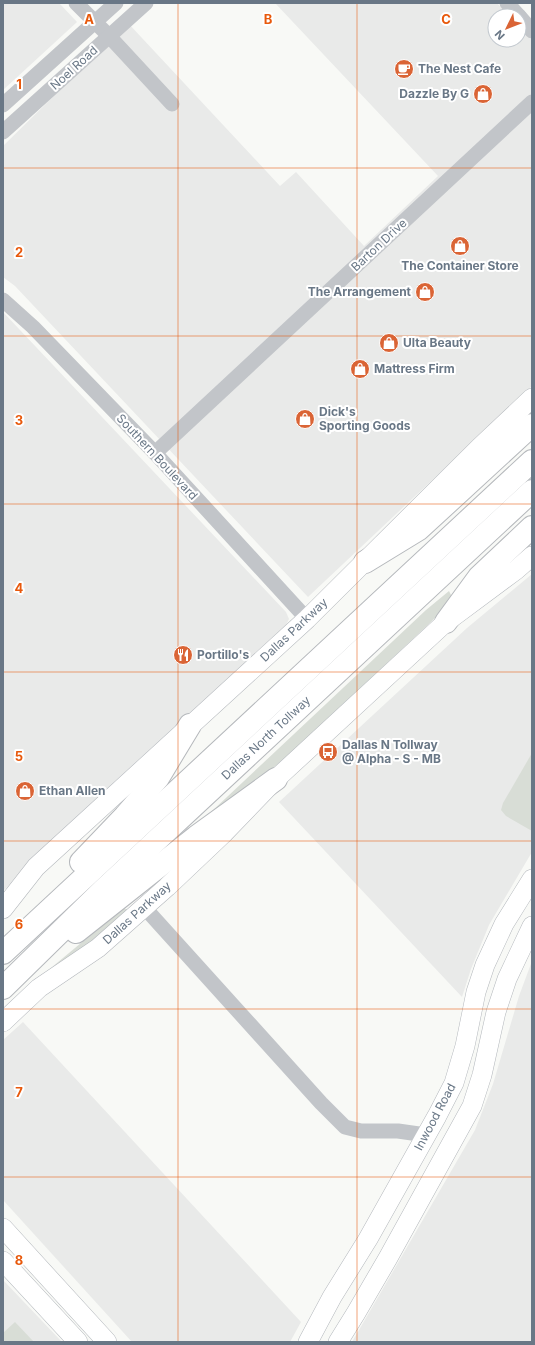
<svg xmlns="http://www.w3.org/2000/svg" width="535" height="1345" viewBox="0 0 535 1345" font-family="Inter,sans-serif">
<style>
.built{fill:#e9eae9}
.green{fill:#d8ddd6}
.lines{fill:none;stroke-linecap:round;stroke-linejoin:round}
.major-casing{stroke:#b3b7bc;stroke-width:20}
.highway-casing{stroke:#b5b8bc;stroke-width:24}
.minor{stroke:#c2c5c9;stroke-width:15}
.major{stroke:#fff;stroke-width:19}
.highway{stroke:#fff;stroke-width:22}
.grid{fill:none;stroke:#e8590c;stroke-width:1;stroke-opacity:0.55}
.labels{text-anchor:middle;stroke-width:4;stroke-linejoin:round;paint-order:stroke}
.street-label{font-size:12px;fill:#697786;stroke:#fff}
.poi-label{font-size:12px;font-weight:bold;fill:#697786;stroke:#fff;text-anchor:start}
.grid-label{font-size:13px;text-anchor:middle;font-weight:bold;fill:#e8590c;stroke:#fff;stroke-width:4;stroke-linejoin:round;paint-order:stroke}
</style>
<rect width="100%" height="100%" fill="#f8f9f6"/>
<g class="built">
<path d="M 3,3 L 59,3 L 77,22 L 3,90 Z"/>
<path d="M 275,3 L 497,3 L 509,16 L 495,16 L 495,40 L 519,40 L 519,26 L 532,40 L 532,386 L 308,597 L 15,286 L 3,277 L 3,146 L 128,23 L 280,186 L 296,172 L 364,246 L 438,176 Z"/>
<path d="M 3,312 L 286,612 L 289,619 L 286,625 L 105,794 L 3,891 Z"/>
<path d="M 532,574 L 532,852 L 489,925 L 471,969 L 462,997 L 279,802 L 467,628 Z"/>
<path d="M 532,961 L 532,1342 L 352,1342 L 475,1130 L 493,1084 L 519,996 Z"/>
<path d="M 23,1022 L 301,1322 L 290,1342 L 132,1342 L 3,1200 L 3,1040 Z"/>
<path d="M 3,1280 L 62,1342 L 3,1342 Z"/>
</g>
<g class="green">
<path d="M 449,591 L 451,595 L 455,597 L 431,622 L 293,751 L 272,769 L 215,815 L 211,812 L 426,610 Z"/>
<path d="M 532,753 L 532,831 L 506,816 L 501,810 L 503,803 Z"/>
<path d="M 123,908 L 129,910 L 101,935 L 51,968 Z"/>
<path d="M 15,1322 L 34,1342 L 5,1342 L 3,1340 L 3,1333 Z"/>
</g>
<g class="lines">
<g class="major-casing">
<g id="major">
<path d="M 3,909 L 36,867 L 307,619 L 479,448 L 532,398"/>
<path d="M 3,1022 L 39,988 L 98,948 L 167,887 L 224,833 L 276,779 L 446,622 L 516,570 L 532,556"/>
<path d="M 3,1228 L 107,1342"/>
<path d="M 3,1261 L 78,1342"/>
<path d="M 308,1342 L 332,1297 L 368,1239 L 437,1116 L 454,1083 L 465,1046 L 476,992 L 485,965 L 504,924 L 532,879"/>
<path d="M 338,1342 L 356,1313 L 388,1258 L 472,1106 L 482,1075 L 496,1012 L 507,979 L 532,926"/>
</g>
</g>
<g class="highway-casing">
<g id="highway">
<path d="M 365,562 L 419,529 L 532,425"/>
<path d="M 446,622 L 479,577 L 532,527"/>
<path d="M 81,862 L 125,816 L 158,778 L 190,725"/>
<path d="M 76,932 L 196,837 L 276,779"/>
<path d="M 3,953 L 532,461"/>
<path d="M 3,988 L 102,891 L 532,491"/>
</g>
</g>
<g class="minor">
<path d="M 76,3 L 109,36 L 172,104"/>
<path d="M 507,3 L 519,16"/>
<path d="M 519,16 L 532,31"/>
<path d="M 3,105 L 116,3"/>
<path d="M 3,132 L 146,3"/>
<path d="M 3,300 L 33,327 L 155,453 L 307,619"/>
<path d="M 155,453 L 532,102"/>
<path d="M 144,907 L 321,1103 L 345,1127 L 361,1131 L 398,1131 L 426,1135"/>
</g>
<use href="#major" class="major"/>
<use href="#highway" class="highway"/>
</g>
<path class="grid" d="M 178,3 L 178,1342M 357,3 L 357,1342M 3,168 L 532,168M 3,336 L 532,336M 3,504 L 532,504M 3,672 L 532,672M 3,841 L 532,841M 3,1009 L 532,1009M 3,1177 L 532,1177"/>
<defs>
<g id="cafe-disc" transform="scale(1)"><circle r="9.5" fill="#da6435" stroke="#fff"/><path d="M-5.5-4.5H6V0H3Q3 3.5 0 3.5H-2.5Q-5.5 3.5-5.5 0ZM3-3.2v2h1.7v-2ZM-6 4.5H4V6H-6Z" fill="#fff"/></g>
<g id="shop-disc" transform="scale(1)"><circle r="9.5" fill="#da6435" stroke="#fff"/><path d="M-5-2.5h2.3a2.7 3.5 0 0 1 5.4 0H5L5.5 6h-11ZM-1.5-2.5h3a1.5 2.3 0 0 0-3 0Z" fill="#fff"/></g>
<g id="restaurant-disc" transform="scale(1)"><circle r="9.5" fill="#da6435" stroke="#fff"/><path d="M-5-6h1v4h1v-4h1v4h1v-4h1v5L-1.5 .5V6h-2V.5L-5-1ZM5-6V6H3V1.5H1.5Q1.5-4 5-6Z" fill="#fff"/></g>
<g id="bus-disc" transform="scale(1)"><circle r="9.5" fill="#da6435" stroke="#fff"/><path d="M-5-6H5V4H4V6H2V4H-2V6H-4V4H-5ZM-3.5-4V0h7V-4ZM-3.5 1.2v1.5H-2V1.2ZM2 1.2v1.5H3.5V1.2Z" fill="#fff"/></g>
</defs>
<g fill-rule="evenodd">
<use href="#cafe-disc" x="404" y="69"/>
<use href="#shop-disc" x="483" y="94"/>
<use href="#shop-disc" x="460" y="246"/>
<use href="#shop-disc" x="425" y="292"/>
<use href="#shop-disc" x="389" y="343"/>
<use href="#shop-disc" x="360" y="369"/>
<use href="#shop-disc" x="305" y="419"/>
<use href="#restaurant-disc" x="183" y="655"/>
<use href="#bus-disc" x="328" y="752"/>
<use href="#shop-disc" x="25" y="791"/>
</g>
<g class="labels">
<g class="street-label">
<text transform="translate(74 68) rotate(-42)" y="4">Noel Road</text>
<text transform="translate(379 245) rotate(-43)" y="4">Barton Drive</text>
<text transform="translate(157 457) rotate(47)" y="4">Southern Boulevard</text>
<text transform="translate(294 630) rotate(-43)" y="4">Dallas Parkway</text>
<text transform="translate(266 738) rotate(-43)" y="4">Dallas North Tollway</text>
<text transform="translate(137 913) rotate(-42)" y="4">Dallas Parkway</text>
<text transform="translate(435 1117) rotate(-62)" y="4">Inwood Road</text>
</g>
<g class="poi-label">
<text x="418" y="73">The Nest Cafe</text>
<text x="469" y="98" text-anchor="end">Dazzle By G</text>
<text x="460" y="270" text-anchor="middle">The Container Store</text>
<text x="411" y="296" text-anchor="end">The Arrangement</text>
<text x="403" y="347">Ulta Beauty</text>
<text x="374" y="373">Mattress Firm</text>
<text x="319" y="416">Dick's<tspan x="319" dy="14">Sporting Goods</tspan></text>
<text x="197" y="659">Portillo's</text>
<text x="342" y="749">Dallas N Tollway<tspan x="342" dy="14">@ Alpha - S - MB</tspan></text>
<text x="39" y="795">Ethan Allen</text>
</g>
</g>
<g class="grid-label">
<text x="89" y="24">A</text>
<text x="268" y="24">B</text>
<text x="446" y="24">C</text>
<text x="19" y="89">1</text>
<text x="19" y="257">2</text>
<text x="19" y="425">3</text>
<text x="19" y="593">4</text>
<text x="19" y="761">5</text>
<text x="19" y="929">6</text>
<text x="19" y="1097">7</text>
<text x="19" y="1265">8</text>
</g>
<rect width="535" height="1345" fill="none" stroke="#697786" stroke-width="8"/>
<g transform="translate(507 28) rotate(227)"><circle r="19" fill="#ffffff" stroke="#c3c9cf"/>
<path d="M0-3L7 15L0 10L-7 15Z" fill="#da6435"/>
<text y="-6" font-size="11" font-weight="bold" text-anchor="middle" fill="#697786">N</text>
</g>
</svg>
